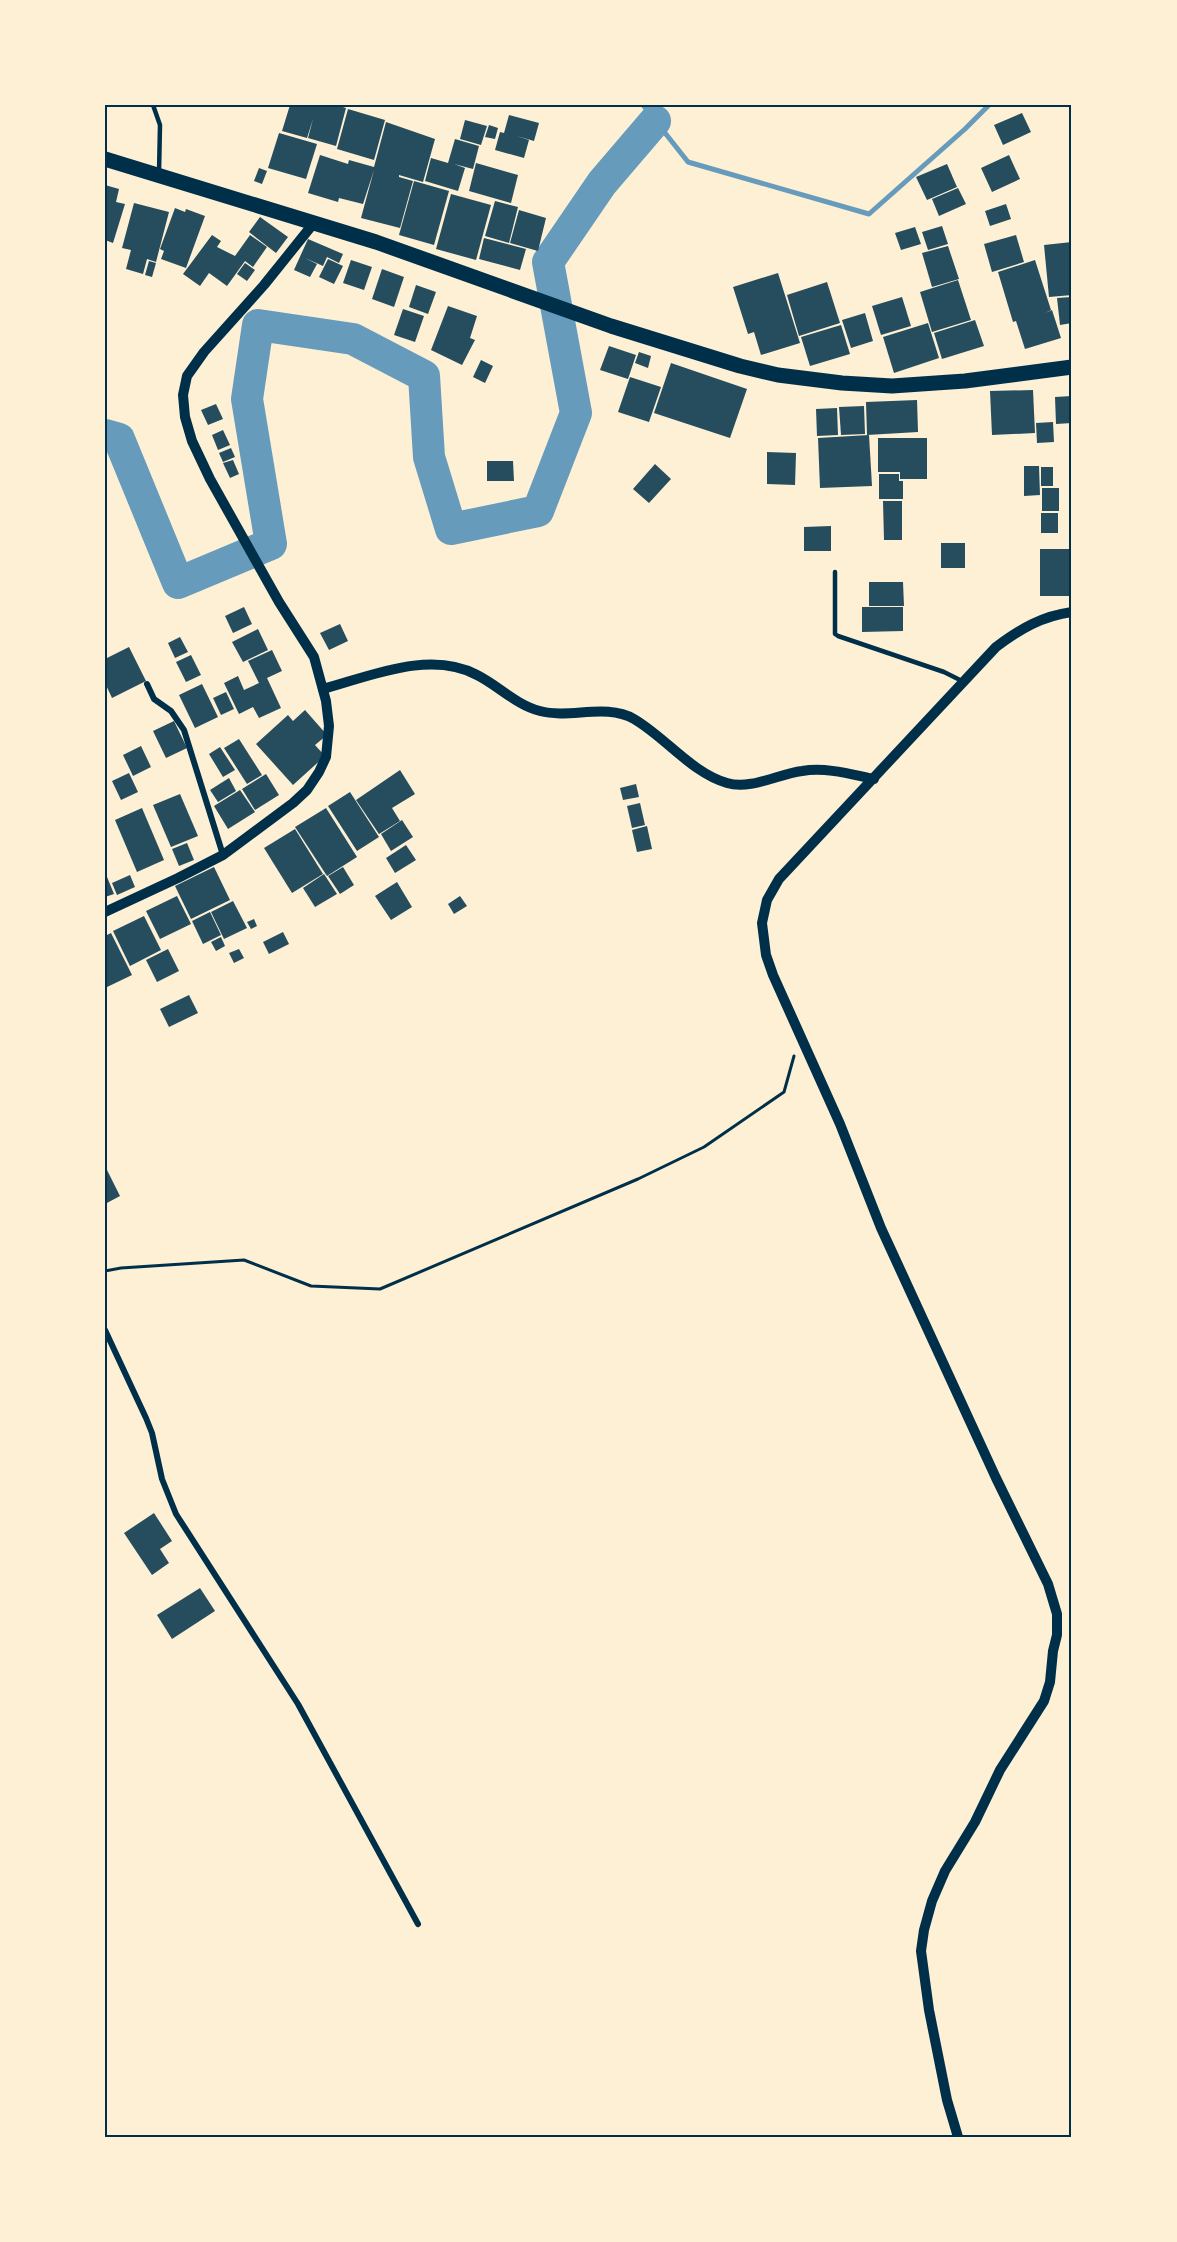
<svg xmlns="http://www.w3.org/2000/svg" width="1177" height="2242" viewBox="0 0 1177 2242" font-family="'Crimson Pro',serif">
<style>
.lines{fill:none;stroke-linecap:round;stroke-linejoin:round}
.stream{stroke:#669bbc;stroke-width:5}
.river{stroke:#669bbc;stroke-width:32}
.building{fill:#264d5e}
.path{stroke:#003049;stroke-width:3}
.service{stroke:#003049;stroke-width:4.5}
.minor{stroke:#003049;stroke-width:6}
.tertiary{stroke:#003049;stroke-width:10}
.primary{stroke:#003049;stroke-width:15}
.neatline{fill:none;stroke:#003049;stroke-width:2}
</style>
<rect width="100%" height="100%" fill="#fdf0d5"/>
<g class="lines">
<path class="stream" d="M 643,105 L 688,162 L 869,214 L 965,129 L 989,105"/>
<path class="river" d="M 105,435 L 119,439 L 178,583 L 271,544 L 247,399 L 258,325 L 353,339 L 424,376 L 429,457 L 451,529 L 538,511 L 576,413 L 548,262 L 602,183 L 655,121"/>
</g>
<g class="building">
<path d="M 290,105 L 337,105 L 346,108 L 336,146 L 308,138 L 313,119 L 307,138 L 282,131 Z"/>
<path d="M 348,109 L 385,120 L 374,160 L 337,149 Z"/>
<path d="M 1022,113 L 1031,132 L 1003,145 L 994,125 Z"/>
<path d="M 509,115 L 539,123 L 534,141 L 517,136 L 529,140 L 524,158 L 495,150 L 500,132 L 504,133 Z"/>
<path d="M 465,120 L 487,126 L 481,145 L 460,139 Z"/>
<path d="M 386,122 L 435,139 L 423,182 L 399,175 L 399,177 L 413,181 L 400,228 L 361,218 L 374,170 L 363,204 L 339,198 L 338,202 L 308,193 L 320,155 L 348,164 L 349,160 L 374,167 Z"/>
<path d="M 489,125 L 498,128 L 495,139 L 485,137 Z"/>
<path d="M 279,133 L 317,144 L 306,179 L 268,168 Z"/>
<path d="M 455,139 L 479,146 L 473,169 L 454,164 L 465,168 L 458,191 L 425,181 L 431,158 L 448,163 Z"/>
<path d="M 1009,155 L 1020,179 L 992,192 L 981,168 Z"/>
<path d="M 476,163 L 518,175 L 511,203 L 469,191 Z"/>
<path d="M 947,164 L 957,187 L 927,200 L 916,177 Z"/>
<path d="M 259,168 L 267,171 L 262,184 L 254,181 Z"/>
<path d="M 414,181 L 449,191 L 434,245 L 399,235 Z"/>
<path d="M 105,185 L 119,189 L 116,202 L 125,204 L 113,243 L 105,240 Z"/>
<path d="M 958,188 L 966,204 L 939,216 L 932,199 Z"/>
<path d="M 451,194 L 491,205 L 476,260 L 436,249 Z"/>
<path d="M 495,201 L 518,207 L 509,243 L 485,236 Z"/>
<path d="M 134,203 L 169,212 L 156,262 L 147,259 L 143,274 L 126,269 L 131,250 L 122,248 Z"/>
<path d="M 1006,204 L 1011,219 L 990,226 L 985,211 Z"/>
<path d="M 175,208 L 185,212 L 186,209 L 205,216 L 186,268 L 161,259 L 164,251 L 160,249 Z"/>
<path d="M 519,210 L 546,218 L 538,251 L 510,243 Z"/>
<path d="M 260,217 L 288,237 L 276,253 L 249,232 Z"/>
<path d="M 942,226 L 948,244 L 928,250 L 922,232 Z"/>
<path d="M 915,227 L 921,244 L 901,250 L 895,233 Z"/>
<path d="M 212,235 L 221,241 L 217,247 L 235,256 L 250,235 L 267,247 L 253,267 L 245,261 L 227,286 L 209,273 L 200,286 L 183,274 Z"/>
<path d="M 1016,235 L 1024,262 L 992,272 L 984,244 Z"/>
<path d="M 484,238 L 526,249 L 520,270 L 479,259 Z"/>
<path d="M 308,239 L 343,254 L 339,263 L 327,257 L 323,266 L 305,258 L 317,264 L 310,277 L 294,270 Z"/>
<path d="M 1072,242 L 1072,295 L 1049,297 L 1044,245 Z"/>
<path d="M 948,246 L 959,279 L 932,287 L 922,253 Z"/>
<path d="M 328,259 L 343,266 L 334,284 L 319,277 Z"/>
<path d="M 351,260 L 372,267 L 364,290 L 343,283 Z"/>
<path d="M 1035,260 L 1051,310 L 1045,313 L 1052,310 L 1061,338 L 1025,349 L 1016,321 L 1013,322 L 998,272 Z"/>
<path d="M 149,261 L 156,263 L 152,277 L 145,275 Z"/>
<path d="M 245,263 L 255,270 L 247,281 L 237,274 Z"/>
<path d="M 382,269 L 404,277 L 394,307 L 372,299 Z"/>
<path d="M 778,273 L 800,343 L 761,355 L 754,332 L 748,334 L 733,287 Z"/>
<path d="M 958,280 L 971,320 L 932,332 L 920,292 Z"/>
<path d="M 827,282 L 840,323 L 799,336 L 787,295 Z"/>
<path d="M 416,285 L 436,292 L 428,314 L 409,307 Z"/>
<path d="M 902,297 L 911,326 L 881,335 L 872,306 Z"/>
<path d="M 1072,297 L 1072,323 L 1060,325 L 1057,298 Z"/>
<path d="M 448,306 L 477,316 L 470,338 L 475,340 L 462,365 L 431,350 Z"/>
<path d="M 403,309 L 424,316 L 415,342 L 394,335 Z"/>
<path d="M 865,313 L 873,341 L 851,348 L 842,320 Z"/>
<path d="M 975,320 L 984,346 L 942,359 L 934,333 Z"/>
<path d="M 928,323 L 939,358 L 894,373 L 883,337 Z"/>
<path d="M 841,325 L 850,354 L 810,366 L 801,337 Z"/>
<path d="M 609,346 L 636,355 L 628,379 L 600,370 Z"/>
<path d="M 639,352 L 651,356 L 648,368 L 635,363 Z"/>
<path d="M 481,360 L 493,366 L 485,383 L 473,377 Z"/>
<path d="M 671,363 L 747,389 L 730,438 L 654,413 Z"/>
<path d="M 630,377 L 661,387 L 649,422 L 618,412 Z"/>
<path d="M 1033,390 L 1035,433 L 992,435 L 990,391 Z"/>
<path d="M 1072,396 L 1072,423 L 1056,424 L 1055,397 Z"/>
<path d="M 917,400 L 918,432 L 867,435 L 866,402 Z"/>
<path d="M 216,404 L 223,419 L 208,425 L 201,410 Z"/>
<path d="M 864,406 L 865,434 L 841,435 L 839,407 Z"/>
<path d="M 837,408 L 838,435 L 817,436 L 816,409 Z"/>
<path d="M 1053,422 L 1054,442 L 1037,443 L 1036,423 Z"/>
<path d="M 223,430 L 230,445 L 218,450 L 212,435 Z"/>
<path d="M 869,435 L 872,486 L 820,488 L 818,438 Z"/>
<path d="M 878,438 L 927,438 L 927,479 L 900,479 L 900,472 L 878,472 Z"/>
<path d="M 231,448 L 235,457 L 223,462 L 219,453 Z"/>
<path d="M 767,452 L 796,453 L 795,485 L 767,484 Z"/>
<path d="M 233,460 L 239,474 L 230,478 L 223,463 Z"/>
<path d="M 487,461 L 513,461 L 514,481 L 487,481 Z"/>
<path d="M 655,464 L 671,479 L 649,503 L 633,489 Z"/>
<path d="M 1024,466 L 1039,466 L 1040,495 L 1024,496 Z"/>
<rect x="1041" y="467" width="12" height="19"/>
<path d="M 879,474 L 899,474 L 899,481 L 903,481 L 903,499 L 879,499 Z"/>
<rect x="1042" y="488" width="17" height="23"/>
<path d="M 883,501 L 902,501 L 902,540 L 884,540 Z"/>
<rect x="1041" y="513" width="17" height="20"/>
<path d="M 831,526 L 831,551 L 804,551 L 804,527 Z"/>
<rect x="941" y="543" width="24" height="25"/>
<path d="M 1040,549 L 1071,549 L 1072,596 L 1040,596 Z"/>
<path d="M 869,582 L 903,582 L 904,606 L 869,606 Z"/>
<path d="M 244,607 L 252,624 L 233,633 L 225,616 Z"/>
<path d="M 862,607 L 903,607 L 903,631 L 862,632 Z"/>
<path d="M 340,624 L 348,641 L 329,650 L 320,633 Z"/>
<path d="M 258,629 L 268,650 L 243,662 L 232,642 Z"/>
<path d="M 180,637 L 188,652 L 175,658 L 168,643 Z"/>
<path d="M 129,647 L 146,681 L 112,698 L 105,683 L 105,659 Z"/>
<path d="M 272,650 L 282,671 L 267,678 L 281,708 L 259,718 L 253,707 L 239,714 L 224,683 L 238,676 L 244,690 L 259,683 L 248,661 Z"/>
<path d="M 191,655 L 201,675 L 186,682 L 176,662 Z"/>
<path d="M 202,684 L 218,717 L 195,728 L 179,695 Z"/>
<path d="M 226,692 L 234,709 L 221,715 L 213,698 Z"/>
<path d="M 305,710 L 327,735 L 315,745 L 325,756 L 293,785 L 256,744 L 288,715 L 293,721 Z"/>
<path d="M 174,721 L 187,748 L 166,758 L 153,731 Z"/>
<path d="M 239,739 L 262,775 L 247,784 L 224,748 Z"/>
<path d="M 141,746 L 151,767 L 133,776 L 123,755 Z"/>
<path d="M 220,747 L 235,770 L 223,777 L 209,754 Z"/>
<path d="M 400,770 L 415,794 L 392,808 L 400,821 L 379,834 L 356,800 Z"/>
<path d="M 129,773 L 138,792 L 121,800 L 112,781 Z"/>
<path d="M 266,774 L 279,795 L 255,810 L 242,789 Z"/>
<path d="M 229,778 L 236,791 L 218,802 L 210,790 Z"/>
<path d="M 636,784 L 639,797 L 623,800 L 620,788 Z"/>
<path d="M 240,790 L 255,812 L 228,829 L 214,806 Z"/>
<path d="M 350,792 L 379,837 L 357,851 L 328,806 Z"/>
<path d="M 180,794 L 198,836 L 171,847 L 153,805 Z"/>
<path d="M 640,803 L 645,825 L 632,828 L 627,806 Z"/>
<path d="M 142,808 L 164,860 L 137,872 L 115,820 Z"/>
<path d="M 326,808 L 357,857 L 327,876 L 295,827 Z"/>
<path d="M 402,820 L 413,837 L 391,851 L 381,834 Z"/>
<path d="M 647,826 L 652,849 L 637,852 L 632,830 Z"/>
<path d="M 295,829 L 323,874 L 292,893 L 264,848 Z"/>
<path d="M 187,843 L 194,860 L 179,866 L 172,849 Z"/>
<path d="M 406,845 L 416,860 L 395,873 L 386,858 Z"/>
<path d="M 214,867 L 230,900 L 191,919 L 175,886 Z"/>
<path d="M 343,867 L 354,885 L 340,894 L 328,876 Z"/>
<path d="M 105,872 L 114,894 L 105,897 Z"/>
<path d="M 324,874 L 337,894 L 315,907 L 303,888 Z"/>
<path d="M 130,875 L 135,887 L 117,895 L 112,883 Z"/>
<path d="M 397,882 L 412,907 L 391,920 L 375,896 Z"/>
<path d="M 177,896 L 191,924 L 160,939 L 146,911 Z"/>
<path d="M 460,896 L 467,906 L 454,914 L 448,904 Z"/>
<path d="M 233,901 L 247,928 L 224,939 L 211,912 Z"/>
<path d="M 210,912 L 221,935 L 203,944 L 192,921 Z"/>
<path d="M 144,916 L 161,950 L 130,966 L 113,931 Z"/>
<path d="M 254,919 L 257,926 L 251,929 L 247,922 Z"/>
<path d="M 283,932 L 289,944 L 269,954 L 263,942 Z"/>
<path d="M 111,933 L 132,975 L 105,988 L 105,936 Z"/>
<path d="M 221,937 L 225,946 L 216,951 L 211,942 Z"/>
<path d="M 168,949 L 179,971 L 157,982 L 146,960 Z"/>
<path d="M 239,949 L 244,958 L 234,963 L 229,953 Z"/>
<path d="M 189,995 L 198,1013 L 169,1027 L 160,1009 Z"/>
<path d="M 105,1166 L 120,1196 L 105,1204 Z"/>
<path d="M 154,1513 L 172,1541 L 160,1549 L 169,1563 L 152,1575 L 124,1533 Z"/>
<path d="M 200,1588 L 215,1611 L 172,1639 L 157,1615 Z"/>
</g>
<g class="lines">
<path class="path" d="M 105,1271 L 121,1268 L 244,1260 L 311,1286 L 380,1289 L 638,1179 L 704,1147 L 784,1092 L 794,1056"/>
<g class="service">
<path d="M 153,105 L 160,125 L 159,173"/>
<path d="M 835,572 L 835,634 L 838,636 L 944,672 L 962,681"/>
</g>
<g class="minor">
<path d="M 147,684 L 154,699 L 171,711 L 184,730 L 223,855"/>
<path d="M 105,1330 L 146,1418 L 152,1433 L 162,1479 L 176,1514 L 298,1704 L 418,1924"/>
</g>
<g class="tertiary">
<path d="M 323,689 C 371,676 430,650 477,675 C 499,686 516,705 540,711 C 570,719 606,703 634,719 C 665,737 692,773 727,783 C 751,790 778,774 802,771 C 826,767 850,774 874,779"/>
<path d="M 105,912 L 178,878 L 223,855 L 293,803 L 307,790 L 319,772 L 326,757 L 329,726 L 326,701 L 314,657 L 279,602 L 210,479 L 192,441 L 185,417 L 183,395 L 187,376 L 204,352 L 264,285 L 313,224"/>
<path d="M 958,2137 L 947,2100 L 929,2010 L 921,1951 L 924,1930 L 932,1901 L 945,1871 L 975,1822 L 1000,1770 L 1044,1701 L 1050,1682 L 1053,1651 L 1057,1635 L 1057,1614 L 1048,1584 L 996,1478 L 881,1228 L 840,1124 L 773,975 L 766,955 L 762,923 L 767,900 L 779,879 L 996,647 C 1020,629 1042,616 1072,612"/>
</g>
<path class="primary" d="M 105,159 L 376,242 L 611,326 L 740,366 L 778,375 L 842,383 L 892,386 L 965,381 L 1072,367"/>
</g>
<rect width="1177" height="2242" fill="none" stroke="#fdf0d5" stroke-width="213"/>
<rect x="106" y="106" width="964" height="2030" class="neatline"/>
</svg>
